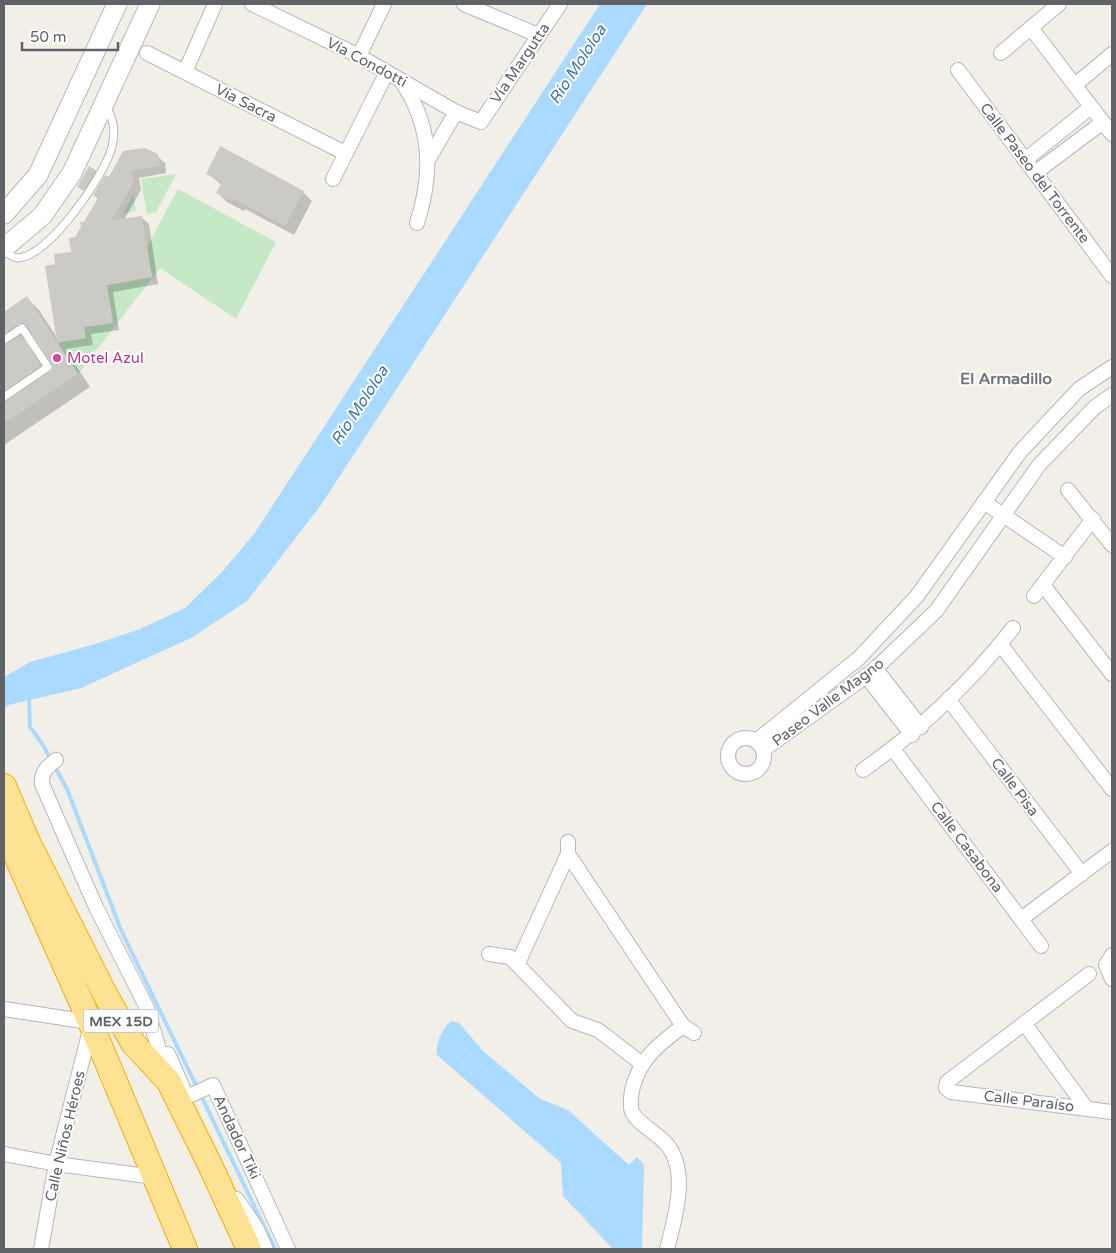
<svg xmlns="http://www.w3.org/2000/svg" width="1116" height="1253" viewBox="0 0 1116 1253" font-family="'Varela Round',sans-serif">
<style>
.green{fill:#c5e8c5}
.water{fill:#aadaff}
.shadow{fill:#0003;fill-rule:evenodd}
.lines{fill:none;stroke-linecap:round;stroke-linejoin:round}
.stream{stroke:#aadaff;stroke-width:4}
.building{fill:#cccac5}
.lane-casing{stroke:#b5b8bc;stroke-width:9}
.street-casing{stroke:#b5b8bc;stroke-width:16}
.secondary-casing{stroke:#b6babf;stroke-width:21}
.highway-casing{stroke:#f9ab00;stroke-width:26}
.lane{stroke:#fff;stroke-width:7}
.street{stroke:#fff;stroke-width:14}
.secondary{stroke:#fff;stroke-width:19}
.highway{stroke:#fde293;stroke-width:24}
.hotel-dot{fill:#d1479c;stroke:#fff;stroke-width:2}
.labels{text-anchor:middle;stroke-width:4;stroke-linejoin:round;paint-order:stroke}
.shield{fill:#fff;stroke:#8f9295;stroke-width:1}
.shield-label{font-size:14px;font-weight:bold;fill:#5f6368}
.street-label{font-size:15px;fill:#5f6368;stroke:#fff}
.hotel-label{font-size:15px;fill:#b23c85;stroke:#fff;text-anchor:start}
.water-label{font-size:16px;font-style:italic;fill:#4174aa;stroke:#fff}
.neighbourhood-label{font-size:16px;font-weight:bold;fill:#70757a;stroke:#fff}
</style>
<rect width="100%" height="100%" fill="#f1efe8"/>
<g class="green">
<path d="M 176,174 L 156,212 L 147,214 L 141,179 Z"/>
<path d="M 178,189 L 276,242 L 236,319 L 160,268 L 78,374 L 58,344 L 62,342 L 86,338 L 84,327 L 112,323 L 107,285 L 152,277 L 147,247 Z"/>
<path d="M 133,195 L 136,211 L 123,213 Z"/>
</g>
<g class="water">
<path d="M 600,4 L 647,4 L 321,505 L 247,601 L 191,638 L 81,688 L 8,705 L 4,709 L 4,677 L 30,662 L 92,645 L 140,629 L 185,608 L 221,573 L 254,534 Z"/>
<path d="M 452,1021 L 459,1023 L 483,1051 L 540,1099 L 568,1110 L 629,1165 L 637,1157 L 644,1165 L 642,1249 L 613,1249 L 563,1196 L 561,1163 L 437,1055 C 435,1044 443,1026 452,1021 Z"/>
</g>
<g class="shadow">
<path d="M 157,156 L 165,163 L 166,173 L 139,178 L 141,190 L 124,220 L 141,217 L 149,224 L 158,284 L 113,292 L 119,330 L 91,334 L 93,345 L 65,349 L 90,387 L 4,445 L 4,313 L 27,298 L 39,310 L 58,339 L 57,265 L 72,253 L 76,238 L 98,199 L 94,195 L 109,179 ZM 19,322 L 30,324 L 16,325 ZM 32,336 L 34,336 L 54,364 L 54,369 L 49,373 L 24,341 Z"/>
<path d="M 95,171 L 98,173 L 86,192 L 81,189 L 79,186 Z"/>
<path d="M 207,173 L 303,192 L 312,201 L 294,235 L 245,209 L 244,211 L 227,202 L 218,193 L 222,185 Z"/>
</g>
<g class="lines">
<path class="stream" d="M 29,697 L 30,727 L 43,745 L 67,789 L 121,930 L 275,1249"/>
</g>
<g class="building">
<path d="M 220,146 L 304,191 L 285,226 L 235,200 L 234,202 L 216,193 L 222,182 L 206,174 Z"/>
<path d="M 145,148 L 158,154 L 160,166 L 132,171 L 134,182 L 112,220 L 142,216 L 152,277 L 107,285 L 113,323 L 84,327 L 86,338 L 57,342 L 45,266 L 55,264 L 54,254 L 71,252 L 69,238 L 75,237 L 81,227 L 80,222 L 84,222 L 98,198 L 93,195 L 105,175 L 109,177 L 123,151 Z"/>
<path d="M 89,166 L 96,170 L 84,190 L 77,187 Z"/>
<path d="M 27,296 L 78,374 L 4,424 L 4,402 L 51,371 L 53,367 L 25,324 L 19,324 L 4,334 L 4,312 Z"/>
<path d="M 21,335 L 41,366 L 4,391 L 4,345 Z"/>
</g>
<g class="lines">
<g class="lane-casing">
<g id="lane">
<path d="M 4,251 C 8,254 12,257 17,258 C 48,258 105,175 112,147 C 115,135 114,121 108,110"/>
<path d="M 4,340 L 22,328 L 48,367 L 4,397"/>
</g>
</g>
<g class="street-casing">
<g id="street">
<path d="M 252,4 L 359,56 L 456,112 L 481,122 L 560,4"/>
<path d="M 464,4 L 538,35"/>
<path d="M 1031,28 L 1112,134"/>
<path d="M 147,53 L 345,153"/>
<path d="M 1001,53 L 1059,4"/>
<path d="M 359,56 L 384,4"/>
<path d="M 958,70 L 1112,276"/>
<path d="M 185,72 L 215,4"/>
<path d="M 402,82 C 432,127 433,173 417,223"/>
<path d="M 1075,85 L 1112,54"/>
<path d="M 428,160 L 456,112"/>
<path d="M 1025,160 L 1091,107"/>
<path d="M 1035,173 L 1103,122"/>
<path d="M 333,179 L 387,72"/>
<path d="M 1068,490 L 1112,545"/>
<path d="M 984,502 L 1065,557"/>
<path d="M 1043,585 L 1112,674"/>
<path d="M 1034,596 L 1093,519"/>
<path d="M 1000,644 L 1112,789"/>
<path d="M 875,668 L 921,727"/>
<path d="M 866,676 L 912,735"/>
<path d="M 948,699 L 1082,874"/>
<circle cx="746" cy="756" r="18"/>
<path d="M 756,741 L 859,658 L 917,596 L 1020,452 L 1079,389 L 1112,367"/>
<path d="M 893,749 L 1041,946"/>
<path d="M 763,750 L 873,671 L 936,611 L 1039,465 L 1095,407 L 1112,395"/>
<path d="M 56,760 C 47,767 41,772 42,784 L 95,905 L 147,1008 L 166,1074"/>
<path d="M 863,770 C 920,730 970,683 1013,628"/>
<path d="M 568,842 L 568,854 L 683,1026 L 694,1033"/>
<path d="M 1021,919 L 1112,851"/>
<path d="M 489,954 L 510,957 L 572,1021 L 598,1030 L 641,1063"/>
<path d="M 1112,955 L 1106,965 L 1112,979"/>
<path d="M 518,963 L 568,854"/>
<path d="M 1089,974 L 947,1082 L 946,1088 L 951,1092 L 1112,1112"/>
<path d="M 4,1009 L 90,1022"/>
<path d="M 1024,1023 L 1087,1109"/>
<path d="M 168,1054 L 187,1097 L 213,1085 L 288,1249"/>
<path d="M 4,1154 L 56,1164 L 155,1177"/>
<path d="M 41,1249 L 56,1164 L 91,1026"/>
<path d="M 667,1249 C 674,1221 687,1180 672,1152 C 663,1134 640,1128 632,1112 C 630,1106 631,1096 632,1090 C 639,1059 659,1044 683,1026"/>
</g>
</g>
<g class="secondary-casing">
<g id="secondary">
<path d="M 4,214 L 38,175 L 117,4"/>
<path d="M 4,248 L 42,216 L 72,173 L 150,4"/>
<path d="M 235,1201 L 254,1229 L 263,1249"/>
</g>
</g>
<g class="highway-casing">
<g id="highway">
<path d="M 4,786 L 28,842 L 106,996 L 133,1043 L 169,1082 L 210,1165 L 249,1249"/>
<path d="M 4,829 L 91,1024 L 185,1249"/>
</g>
</g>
<use href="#lane" class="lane"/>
<use href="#street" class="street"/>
<use href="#secondary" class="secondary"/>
<use href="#highway" class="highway"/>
</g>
<circle class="hotel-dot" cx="57" cy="358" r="5"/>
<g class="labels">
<rect class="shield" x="83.5" y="1009.5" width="75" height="23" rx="4"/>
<g class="shield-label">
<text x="121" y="1026">MEX 15D</text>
</g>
<g class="street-label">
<text transform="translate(367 62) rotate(28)" y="5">Vía Condotti</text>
<text transform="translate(520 63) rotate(-56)" y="5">Vía Margutta</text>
<text transform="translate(246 103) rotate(27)" y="5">Vía Sacra</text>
<text transform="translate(1035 173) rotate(53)" y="5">Calle Paseo del Torrente</text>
<text transform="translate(828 702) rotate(-37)" y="5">Paseo Valle Magno</text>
<text transform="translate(1015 787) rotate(53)" y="5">Calle Pisa</text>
<text transform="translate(967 847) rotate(53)" y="5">Calle Casabona</text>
<text transform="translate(1029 1101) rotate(7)" y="5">Calle Paraíso</text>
<text transform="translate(65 1136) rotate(-77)" y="5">Calle Niños Héroes</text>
<text transform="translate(237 1137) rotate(65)" y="5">Andador Tiki</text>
</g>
<g class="hotel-label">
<text x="67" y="363">Motel Azul</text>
</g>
<g class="water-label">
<text transform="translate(577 64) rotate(-57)" y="6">Río Mololoa</text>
<text transform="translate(359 405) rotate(-57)" y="6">Río Mololoa</text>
</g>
<g class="neighbourhood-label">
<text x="1006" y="384">El Armadillo</text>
</g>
</g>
<rect width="1116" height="1253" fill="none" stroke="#5f6368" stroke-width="10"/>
<path d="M22 42v8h96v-8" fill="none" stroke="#5f6368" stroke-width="2.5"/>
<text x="30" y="42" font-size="15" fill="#5f6368" stroke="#ffffff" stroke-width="4" paint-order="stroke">50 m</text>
</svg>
